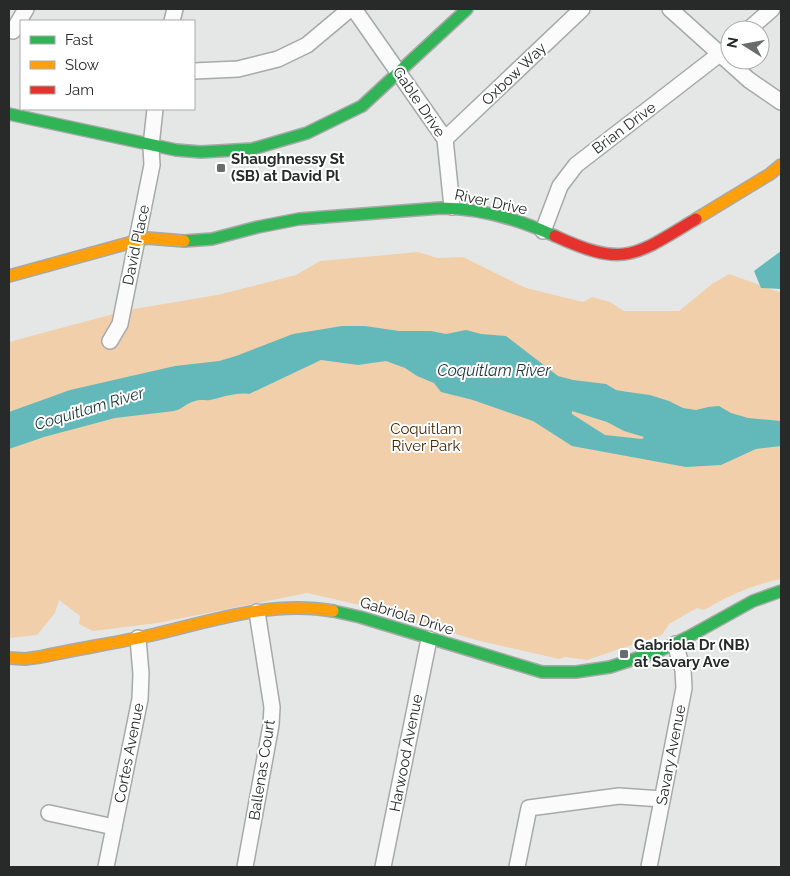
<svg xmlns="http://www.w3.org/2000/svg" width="790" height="876" viewBox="0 0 790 876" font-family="Raleway,sans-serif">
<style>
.green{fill:#f1cfaa}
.water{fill:#63b9ba;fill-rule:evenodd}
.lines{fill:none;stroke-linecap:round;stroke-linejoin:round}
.street-casing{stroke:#a7a9a9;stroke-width:18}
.fast-casing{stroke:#a7a9a9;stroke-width:14}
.slow-casing{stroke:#a7a9a9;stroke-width:14}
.jam-casing{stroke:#a7a9a9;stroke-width:14}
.street{stroke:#fbfbfb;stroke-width:15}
.fast{stroke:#30b455;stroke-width:11}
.slow{stroke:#ff9f0a;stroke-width:11}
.jam{stroke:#e5322d;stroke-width:11}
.poi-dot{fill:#6a6c6c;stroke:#fff;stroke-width:2}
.labels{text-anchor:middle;stroke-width:4;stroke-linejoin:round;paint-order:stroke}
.street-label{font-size:15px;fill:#282a2a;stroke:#fff}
.poi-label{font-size:15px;font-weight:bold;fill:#282a2a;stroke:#fff;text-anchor:start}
.park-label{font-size:15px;fill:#442805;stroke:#fff}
.water-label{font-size:16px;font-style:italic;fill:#1c3636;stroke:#fff}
</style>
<rect width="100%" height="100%" fill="#e5e7e7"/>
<path class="green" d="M 418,252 L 438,258 L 463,257 L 526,288 L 583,302 L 592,297 L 610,302 L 624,311 L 679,311 L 712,284 L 729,274 L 779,292 L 781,291 L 781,579 C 753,585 729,595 704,610 L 697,608 L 669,624 L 662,635 L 587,660 L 565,657 L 559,659 L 476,640 L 414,622 L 382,610 L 307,593 L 158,623 L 93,631 L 79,624 L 80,616 L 59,600 L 55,613 L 37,635 L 9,638 L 9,342 L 128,310 L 217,295 L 296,275 L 320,261 Z"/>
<g class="water">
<path d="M 781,251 L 781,289 L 761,288 L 754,271 Z"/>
<path d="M 342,326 L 365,326 L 399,331 L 431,331 L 446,334 L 466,330 L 481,334 L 506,336 L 558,376 L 573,380 L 606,384 L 616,390 L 628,392 L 650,395 L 669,401 L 683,408 L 696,410 L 708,407 L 719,406 L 731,413 L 748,418 L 781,421 L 781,446 L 756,449 L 721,465 L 686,467 L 572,446 L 533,421 L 473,400 L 441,392 L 434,383 L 417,376 L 405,368 L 386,361 L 358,365 L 321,360 L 249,394 C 236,392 224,397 210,400 C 205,401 200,399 195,401 C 186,403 183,409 174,411 L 115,418 L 44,437 L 9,449 L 9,412 L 70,390 L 175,366 L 219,361 L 236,356 L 293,334 ZM 572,411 L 607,422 L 624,431 L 644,437 L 642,439 L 605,435 L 572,414 Z"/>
</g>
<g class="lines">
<g class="street-casing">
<g id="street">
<path d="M 354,9 L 445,139 L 452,207"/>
<path d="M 670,9 L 749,80 L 781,102"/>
<path d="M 172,21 L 175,9"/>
<path d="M 748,30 L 772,9"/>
<path d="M 13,31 L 26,9"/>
<path d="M 194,71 L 238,69 L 278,59 L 307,45 L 350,9"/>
<path d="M 445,139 L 582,9"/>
<path d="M 543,231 L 560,186 L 576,165 L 730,46"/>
<path d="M 110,341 L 120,324 L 152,165 L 151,146 L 155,109"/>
<path d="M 49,813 L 114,827"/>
<path d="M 106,867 L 140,699 L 141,674 L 138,638"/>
<path d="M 245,867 L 271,725 L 272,707 L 257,612"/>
<path d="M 383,867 L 429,639"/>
<path d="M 517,867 L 529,808 L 619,796 L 662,799"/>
<path d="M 649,867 L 684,688 L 683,670 L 675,644"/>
</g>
</g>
<g class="fast-casing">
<g id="fast">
<path d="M 9,114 L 176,150 L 201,152 L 252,149 L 307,133 L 362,106 L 467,9"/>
<path d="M 184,241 L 212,239 L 258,227 L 299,219 L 441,208 C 480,208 520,220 555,236"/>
<path d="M 333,611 L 360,617 L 542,672 L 576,672 L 610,667 L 659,651 L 688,637 L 753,601 L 781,591"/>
</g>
</g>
<g class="slow-casing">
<g id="slow">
<path d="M 696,219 L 770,174 L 781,165"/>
<path d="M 9,276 L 147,238 L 184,241"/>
<path d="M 9,658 L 25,659 L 40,657 C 77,649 115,643 152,635 C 211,621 272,600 333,611"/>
</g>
</g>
<g class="jam-casing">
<path id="jam" d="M 555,236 C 625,268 634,256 696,219"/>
</g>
<use href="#street" class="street"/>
<use href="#fast" class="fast"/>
<use href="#slow" class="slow"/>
<use href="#jam" class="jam"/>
</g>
<g class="poi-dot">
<rect x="216" y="163" width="10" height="10" rx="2.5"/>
<rect x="619" y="649" width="10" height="10" rx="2.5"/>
</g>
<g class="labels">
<g class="street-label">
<text transform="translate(514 74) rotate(-44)" y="5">Oxbow Way</text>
<text transform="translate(419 102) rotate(56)" y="5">Gable Drive</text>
<text transform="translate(624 128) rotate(-37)" y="5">Brian Drive</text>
<text transform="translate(491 202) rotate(12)" y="5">River Drive</text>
<text transform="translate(136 245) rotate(-78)" y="5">David Place</text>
<text transform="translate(407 616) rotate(17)" y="5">Gabriola Drive</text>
<text transform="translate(129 753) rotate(-79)" y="5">Cortes Avenue</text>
<text transform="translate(406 753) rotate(-79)" y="5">Harwood Avenue</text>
<text transform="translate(671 755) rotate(-79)" y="5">Savary Avenue</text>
<text transform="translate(262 770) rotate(-81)" y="5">Ballenas Court</text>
</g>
<g class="poi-label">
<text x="231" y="164">Shaughnessy St<tspan x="231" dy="17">(SB) at David Pl</tspan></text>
<text x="634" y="650">Gabriola Dr (NB)<tspan x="634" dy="17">at Savary Ave</tspan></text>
</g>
<g class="park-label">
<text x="426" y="434">Coquitlam<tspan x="426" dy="17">River Park</tspan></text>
</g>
<g class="water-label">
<text x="494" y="376">Coquitlam River</text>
<text transform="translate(89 408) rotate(-17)" y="6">Coquitlam River</text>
</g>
</g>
<rect width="790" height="876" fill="none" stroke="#282a2a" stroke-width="20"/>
<rect x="20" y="20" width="175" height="90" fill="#ffffff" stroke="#a9aaaa"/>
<rect x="30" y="36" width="25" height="8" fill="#30b455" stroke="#a9aaaa"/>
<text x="65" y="45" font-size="15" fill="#282a2a">Fast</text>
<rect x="30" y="61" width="25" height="8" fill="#ff9f0a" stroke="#a9aaaa"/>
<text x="65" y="70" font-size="15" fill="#282a2a">Slow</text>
<rect x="30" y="86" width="25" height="8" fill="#e5322d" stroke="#a9aaaa"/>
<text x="65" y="95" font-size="15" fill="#282a2a">Jam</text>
<g transform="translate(745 45) rotate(281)"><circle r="24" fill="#ffffff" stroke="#a9aaaa"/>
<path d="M0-4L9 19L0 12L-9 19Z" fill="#6a6c6c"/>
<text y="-8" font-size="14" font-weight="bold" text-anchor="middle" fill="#282a2a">N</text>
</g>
</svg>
